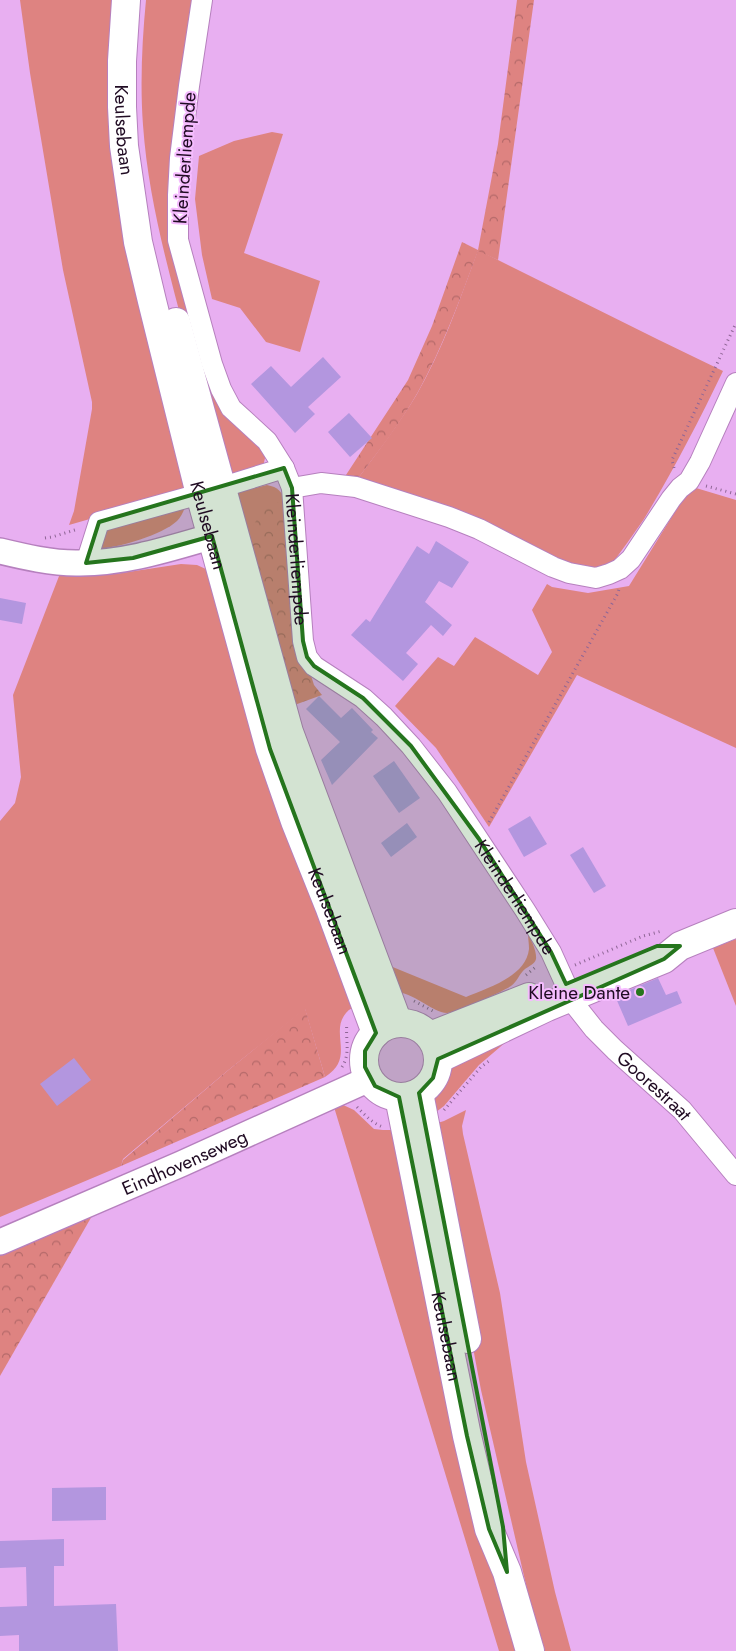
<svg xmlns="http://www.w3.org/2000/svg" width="736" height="1651" viewBox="0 0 736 1651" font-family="Jost,sans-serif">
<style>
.green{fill:#de8381}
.forest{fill:url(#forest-crowns)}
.building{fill:#b396df}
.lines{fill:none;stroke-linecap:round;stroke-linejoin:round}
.minor-casing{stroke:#b680be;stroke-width:22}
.tertiary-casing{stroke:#b680be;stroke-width:28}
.secondary-casing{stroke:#b680be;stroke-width:30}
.path{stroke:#8f6696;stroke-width:3;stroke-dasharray:1 4;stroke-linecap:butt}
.minor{stroke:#fff;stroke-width:20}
.tertiary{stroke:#fff;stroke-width:25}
.secondary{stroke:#fff;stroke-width:28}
.marked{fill:#25751d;fill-opacity:0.2;stroke:#25751d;stroke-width:4;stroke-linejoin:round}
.poi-dot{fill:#25751d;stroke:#f5bcfe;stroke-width:2}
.labels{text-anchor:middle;stroke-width:4;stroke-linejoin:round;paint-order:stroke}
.street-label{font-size:19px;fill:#200b23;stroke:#f5bcfe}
.poi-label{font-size:19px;fill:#200b23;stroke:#f5bcfe;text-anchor:end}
</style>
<defs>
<pattern id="forest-crowns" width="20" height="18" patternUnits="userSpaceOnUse" patternTransform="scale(1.25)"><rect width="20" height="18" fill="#de8381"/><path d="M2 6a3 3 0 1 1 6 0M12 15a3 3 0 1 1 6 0" fill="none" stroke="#b46969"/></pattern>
</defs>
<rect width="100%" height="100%" fill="#e8aff1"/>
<g class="green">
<path d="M 20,0 L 122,0 L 120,24 L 187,491 L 69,525 L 74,511 L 92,409 L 92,402 L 63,270 L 30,73 Z"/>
<path d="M 146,0 L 195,0 L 173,174 L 209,378 L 265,452 L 265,458 L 263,467 L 227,482 C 213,432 199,382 185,333 C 167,265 148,196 143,125 C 140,84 142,41 146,0 Z"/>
<path d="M 272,132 L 283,134 L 244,253 L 320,281 L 300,352 L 266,342 L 240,308 L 212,299 L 202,255 L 195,199 L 199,156 L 234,141 Z"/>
<path d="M 478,250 L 659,340 L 723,371 C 699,421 673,471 644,519 C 633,535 622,550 611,565 L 588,569 L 560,565 L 356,481 C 377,453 399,424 417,394 C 443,349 460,299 478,250 Z"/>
<path d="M 267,485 C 278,487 282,492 286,502 L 243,541 L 230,494 Z"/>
<path d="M 696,488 L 736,500 L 736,748 L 577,675 L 489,827 L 436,748 L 395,706 L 438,657 L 454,666 L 475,637 L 538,675 L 552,652 L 532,610 L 547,584 L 552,587 L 588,593 L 629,586 L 689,489 Z"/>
<path d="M 186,504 C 184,510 182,516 177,521 C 162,535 120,547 99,549 L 105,532 L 110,528 Z"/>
<path d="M 181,564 L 197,565 L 208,570 L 359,1005 C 354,1007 349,1009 346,1013 C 329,1033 356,1058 325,1077 L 305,1009 L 226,1072 L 123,1159 L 121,1166 L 0,1217 L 0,821 L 15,803 L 21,777 L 13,695 L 61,571 L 84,574 L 115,574 Z"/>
<path d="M 528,933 C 531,940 537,951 536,959 C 535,964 529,966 525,969 C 519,974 517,982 511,986 C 504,991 454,1013 447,1013 C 432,1012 417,995 398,992 L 378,961 L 466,997 C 487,988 526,977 529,949 C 529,944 528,938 528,933 Z"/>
<path d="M 736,939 L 736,1006 L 713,948 Z"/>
<path d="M 520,1030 L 479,1065 L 444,1106 L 436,1112 L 433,1100 L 445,1078 L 448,1069 Z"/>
<path d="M 341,1104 L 354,1110 L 374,1129 L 383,1130 L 396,1130 L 521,1651 L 499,1651 L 334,1107 Z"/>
<path d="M 466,1110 L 462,1126 L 463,1134 L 500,1293 L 526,1462 L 555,1592 L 571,1651 L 545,1651 L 530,1602 L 481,1390 L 431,1125 L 444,1121 Z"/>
</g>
<g class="forest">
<path d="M 517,0 L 534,0 L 498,260 L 478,251 C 460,299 443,347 418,392 C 400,424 378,452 356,481 L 344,478 L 408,380 L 432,326 L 462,242 L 478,250 L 498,144 Z"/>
<path d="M 286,502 L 298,634 L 314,685 L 322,695 L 289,707 L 243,541 L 267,504 Z"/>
<path d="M 305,1008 L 325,1077 L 121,1166 L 123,1160 L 226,1072 Z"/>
<path d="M 96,1209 L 0,1376 L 0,1250 Z"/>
</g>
<g class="building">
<path d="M 323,357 L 341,377 L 308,407 L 315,414 L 295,433 L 251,384 L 271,366 L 291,387 Z"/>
<path d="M 349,413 L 372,438 L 350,457 L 328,432 Z"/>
<path d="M 436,541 L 469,562 L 452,588 L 439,581 L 425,602 L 452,625 L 443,636 L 431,625 L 406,653 L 418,664 L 403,681 L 351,635 L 366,619 L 370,622 L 417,546 L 429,554 Z"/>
<path d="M 0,598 L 26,603 L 22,624 L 0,620 Z"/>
<path d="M 319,696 L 341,718 L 352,708 L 373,730 L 371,732 L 378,738 L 332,785 L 321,760 L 340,742 L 306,709 Z"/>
<path d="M 394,761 L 420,798 L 399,813 L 373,776 Z"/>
<path d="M 530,816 L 547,844 L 524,857 L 508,829 Z"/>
<path d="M 407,823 L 417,837 L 391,857 L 381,843 Z"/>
<path d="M 583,847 L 606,886 L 594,893 L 570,855 Z"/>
<path d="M 658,978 L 666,995 L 677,991 L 682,1003 L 628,1026 L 615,996 Z"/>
<path d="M 74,1058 L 91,1080 L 57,1106 L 40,1084 Z"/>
<path d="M 106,1487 L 106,1520 L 52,1521 L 52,1488 Z"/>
<path d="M 64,1539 L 64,1566 L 54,1566 L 54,1606 L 116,1604 L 118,1651 L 19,1651 L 19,1635 L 0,1636 L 0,1607 L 27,1606 L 26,1567 L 0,1568 L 0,1541 Z"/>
</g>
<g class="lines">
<g class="minor-casing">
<g id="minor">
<path id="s1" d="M 202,0 L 189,86 L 180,158 L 178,195 L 178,240 L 212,364 L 221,389 L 231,408 L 267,441 L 284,468 L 292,488 L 303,641 L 307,657 L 314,666 L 363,698 L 384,717 L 411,746 L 447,792 L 525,910 L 551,952 L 575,1005 L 594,1029 L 615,1050 L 682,1110 L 736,1175"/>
<path d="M 292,488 L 321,483 L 356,487 L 449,517 L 479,529 L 553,567 L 569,573 L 596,578 L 609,574 L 620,569 L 631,559 L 671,499 L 680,488 L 689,481 L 700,462 L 736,383"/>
<path d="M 86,563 L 99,522 L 200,494 L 284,468"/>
</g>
</g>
<g class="tertiary-casing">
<g id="tertiary">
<path d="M 0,551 C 25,557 51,563 76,563 C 129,564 180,545 231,531"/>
<path id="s2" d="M 0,1242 L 181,1164 L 369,1079"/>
</g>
</g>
<g class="secondary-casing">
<g id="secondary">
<path id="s3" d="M 126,0 L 122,61 L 122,107 L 124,146 L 138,242 L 152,301 L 200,494 L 270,749 L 295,821 L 329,906 L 376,1033"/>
<path d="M 176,322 L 289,732 L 398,1023"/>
<circle cx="401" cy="1060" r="37"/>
<path d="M 430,1036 L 529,997"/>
<path d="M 438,1059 L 547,1007 L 664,959 L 680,946 L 736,923"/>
<path d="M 419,1093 L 467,1339"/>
<path id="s4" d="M 399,1097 L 467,1436 L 489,1529 L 507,1572 L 530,1651"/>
</g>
</g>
<g class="path">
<path d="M 674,468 L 672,460 L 736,323"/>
<path d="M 706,486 L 736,494"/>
<path d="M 45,538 L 52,537 L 78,529"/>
<path d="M 489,822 L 618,593 L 619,589"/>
<path d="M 575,965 L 643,936 L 662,931"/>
<path d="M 526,975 L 537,966"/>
<path d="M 414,1001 L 433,1011"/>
<path d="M 342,1067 C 351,1053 345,1039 347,1023"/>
<path d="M 357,1107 C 365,1115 372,1123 383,1127"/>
<path d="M 444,1110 L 481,1067 L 489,1061"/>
</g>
<use href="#minor" class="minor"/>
<use href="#tertiary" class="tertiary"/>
<use href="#secondary" class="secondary"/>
</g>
<path class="marked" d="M 284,468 L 292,488 L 303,641 L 307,657 L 314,666 L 363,698 L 411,746 L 479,839 L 551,952 L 566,984 L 657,946 L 680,946 L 664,959 L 438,1059 L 433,1078 L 419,1093 L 503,1527 L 507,1572 L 489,1529 L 467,1436 L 399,1097 L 375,1086 L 365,1067 L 365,1051 L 376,1033 L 270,749 L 212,536 L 133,558 L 86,563 L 99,522 Z"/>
<circle class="poi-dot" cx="640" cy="992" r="5"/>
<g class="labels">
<g class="street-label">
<text dy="7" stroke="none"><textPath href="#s3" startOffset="130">Keulsebaan</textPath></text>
<text transform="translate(184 158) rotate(-86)" y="7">Kleinderliempde</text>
<text dy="7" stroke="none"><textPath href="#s3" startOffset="535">Keulsebaan</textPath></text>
<text dy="7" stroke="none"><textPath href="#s1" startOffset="592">Kleinderliempde</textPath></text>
<text dy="7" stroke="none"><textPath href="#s1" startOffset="1012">Kleinderliempde</textPath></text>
<text dy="7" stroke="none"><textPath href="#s3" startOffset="940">Keulsebaan</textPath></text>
<text dy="7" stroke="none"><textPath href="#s1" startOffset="1249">Goorestraat</textPath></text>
<text dy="7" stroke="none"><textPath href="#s2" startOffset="201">Eindhovenseweg</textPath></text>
<text dy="7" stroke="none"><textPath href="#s4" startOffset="244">Keulsebaan</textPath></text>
</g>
<g class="poi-label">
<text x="630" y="999">Kleine Dante</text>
</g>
</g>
</svg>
